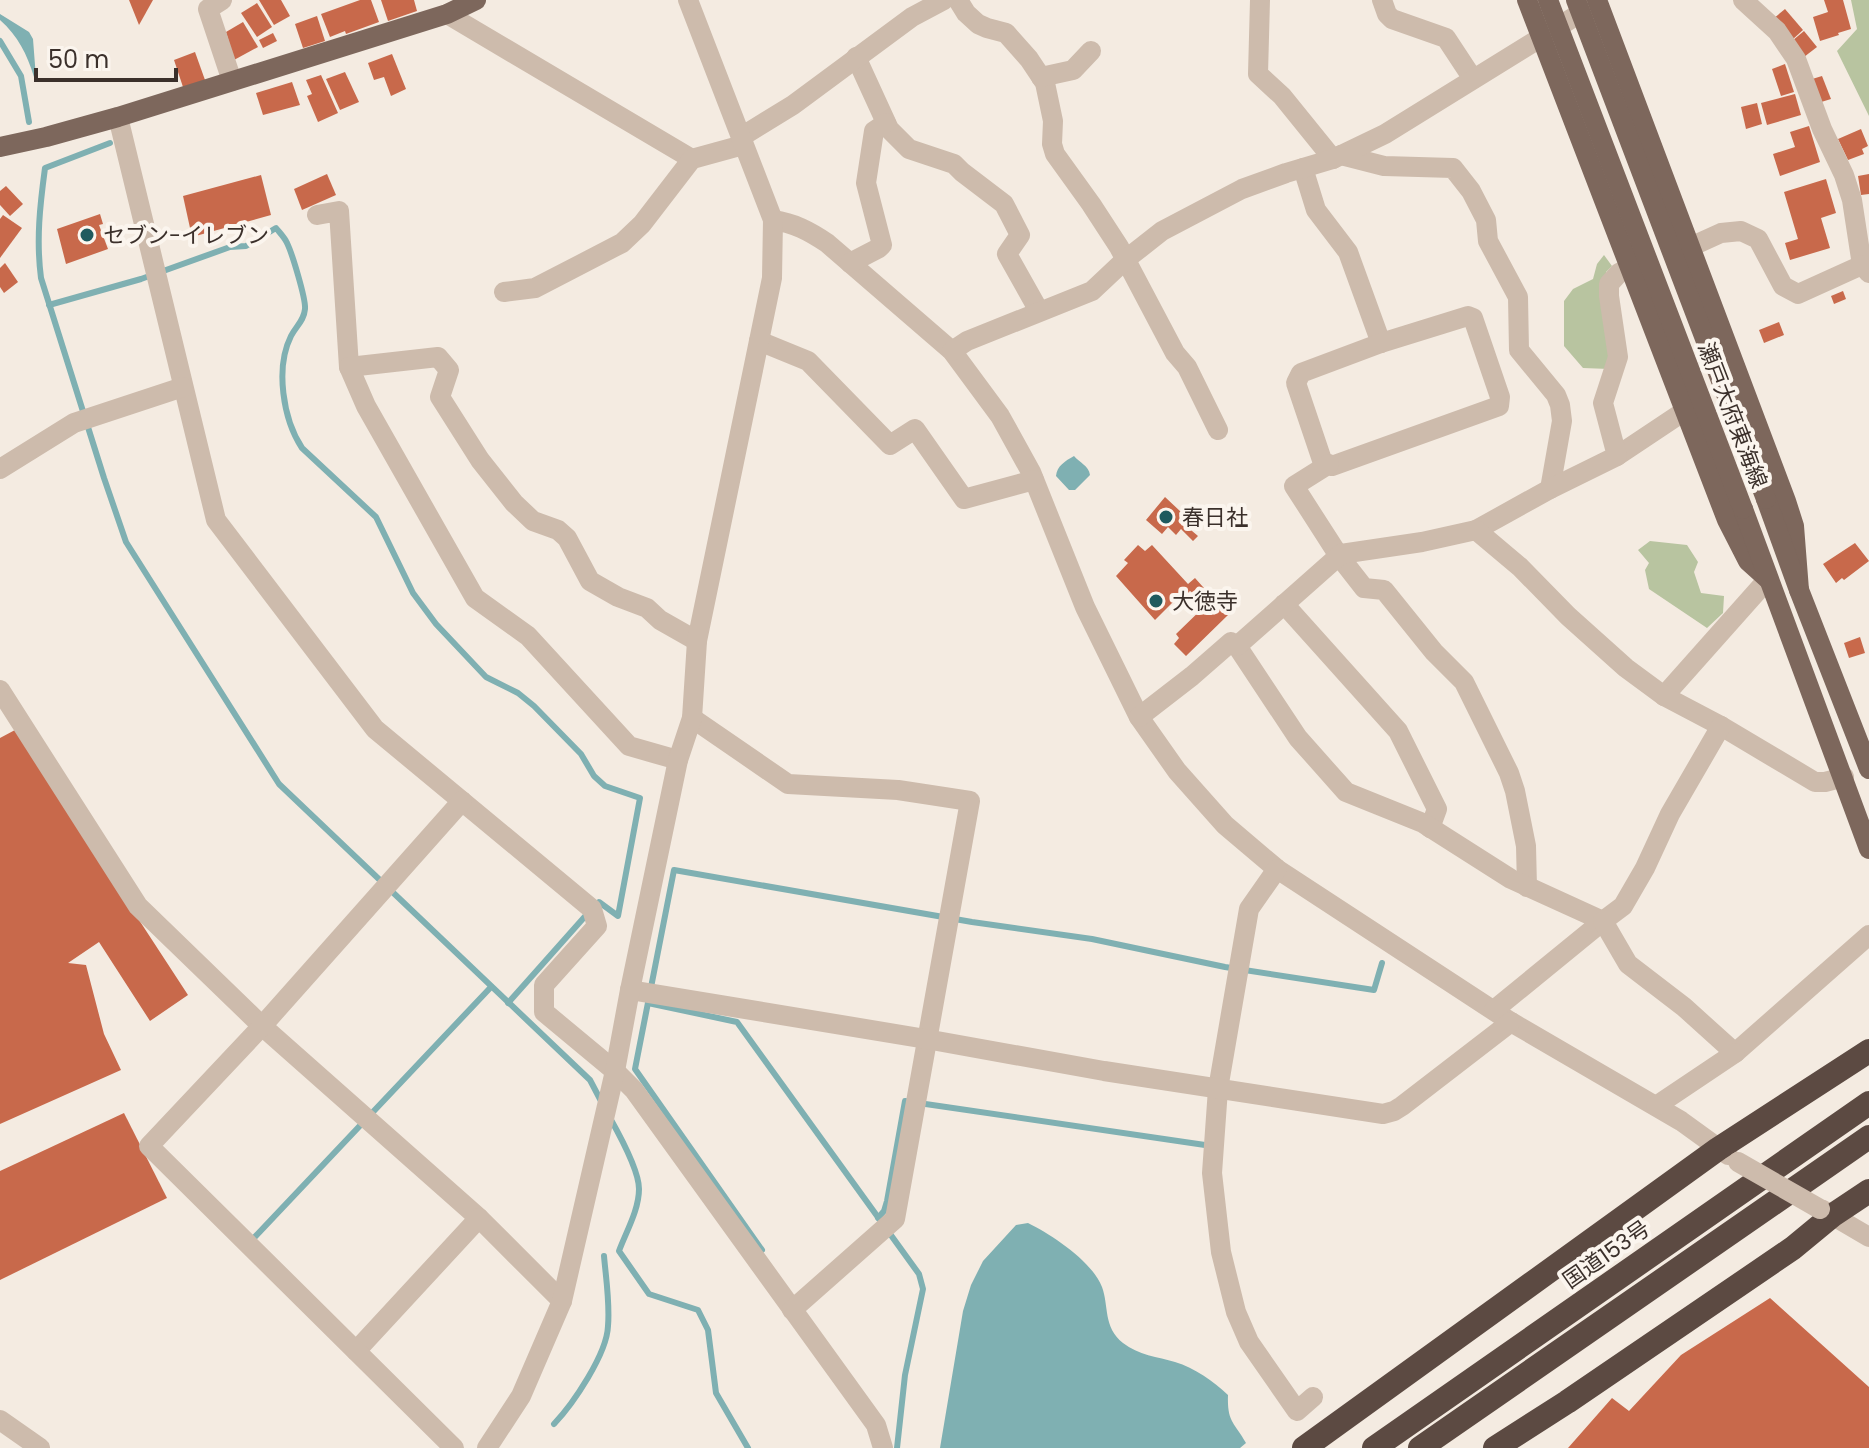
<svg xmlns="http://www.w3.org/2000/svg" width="1869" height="1448" viewBox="0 0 1869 1448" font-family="Poppins,'Noto Sans JP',sans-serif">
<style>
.green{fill:#b8c4a0}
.water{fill:#7fb0b2}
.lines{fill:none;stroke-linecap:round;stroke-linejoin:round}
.stream{stroke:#7fb0b2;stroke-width:6}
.building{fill:#c8694b}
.minor{stroke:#cdbbac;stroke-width:20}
.major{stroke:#7d675c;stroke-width:20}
.highway{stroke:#5c4a42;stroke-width:24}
.minor-bridge{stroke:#cdbbac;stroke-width:20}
.major-bridge{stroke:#7d675c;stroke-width:20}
.poi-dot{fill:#1f5a5e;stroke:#fbf5ee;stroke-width:3}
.labels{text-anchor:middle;stroke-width:8;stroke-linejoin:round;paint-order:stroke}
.poi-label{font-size:22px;fill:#3b302b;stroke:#fbf5ee;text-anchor:start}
.street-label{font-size:22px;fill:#3b302b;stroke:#fbf5ee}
</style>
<rect width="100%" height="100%" fill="#f4ebe1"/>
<g class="green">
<path d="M 1851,0 L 1869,0 L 1869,116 L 1837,51 L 1857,29 Z"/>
<path d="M 1604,255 L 1612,266 L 1606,272 L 1609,369 L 1583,368 L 1564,346 L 1564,301 L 1573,289 L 1593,279 L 1597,264 Z"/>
<path d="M 1650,541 L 1687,545 L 1698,562 L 1694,572 L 1701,593 L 1724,596 L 1723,613 L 1707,628 L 1649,589 L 1645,570 L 1649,563 L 1638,550 Z"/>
</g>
<g class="water">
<path d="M 0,14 L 29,32 L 33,39 L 36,78 L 34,77 C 27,54 18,36 0,20 Z"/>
<path d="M 1074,456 C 1079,462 1089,466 1090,475 L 1075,490 L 1069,490 L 1056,476 C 1057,466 1065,461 1074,456 Z"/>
<path d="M 1028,1223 C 1052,1235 1092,1261 1102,1287 C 1109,1306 1103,1327 1123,1343 C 1138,1355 1158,1357 1175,1362 C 1195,1368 1213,1381 1228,1395 C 1227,1422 1234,1422 1246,1443 L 1240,1448 L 940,1448 L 963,1311 L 971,1285 L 983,1261 L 1016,1225 Z"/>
</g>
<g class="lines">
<g class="stream">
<path d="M 0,41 L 21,76 L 29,122"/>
<path d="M 110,143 L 45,168 C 40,205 36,240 41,278 L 104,478 L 126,542 L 279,784 L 590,1080 L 601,1101"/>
<path d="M 49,305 L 141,279 L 230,247 L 246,246 L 276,228 C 280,233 285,238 287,243 C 292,253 306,299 305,309 C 304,321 296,326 291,336 C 275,368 283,419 302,448 L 376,517 L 413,593 L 436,624 L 486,677 L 518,693 L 534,706 L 581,754 L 594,776 L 605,786 L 640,798 L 618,916 L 599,902 L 596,905"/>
<path d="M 508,1003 L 588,913"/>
<path d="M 648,1003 L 737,1022 L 919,1274 L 923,1289 L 905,1375 L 897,1448"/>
<path d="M 610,1118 C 619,1134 639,1171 639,1189 C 639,1210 626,1232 619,1251 L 649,1294 L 698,1310 L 708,1330 L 716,1393 L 748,1448"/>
<path d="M 878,1218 L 884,1211 L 887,1201 L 905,1101 L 1205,1145"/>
<path d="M 251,1241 L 491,987"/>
<path d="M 762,1250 L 635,1069 L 674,870 L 972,922 L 1092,939 L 1225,967 L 1374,990 L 1382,963"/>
<path d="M 554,1424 C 573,1404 607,1354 608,1326 C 610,1303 606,1279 604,1256"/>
</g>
</g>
<g class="building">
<path d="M 129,0 L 153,0 L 139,25 Z"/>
<path d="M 259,0 L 281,0 L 290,16 L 274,25 Z"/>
<path d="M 360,0 L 371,0 L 379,22 L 346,34 L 345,31 L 330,37 L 321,14 Z"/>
<path d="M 381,0 L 414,0 L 417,11 L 388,21 Z"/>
<path d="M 1824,0 L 1843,0 L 1851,29 L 1838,33 L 1839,35 L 1820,41 L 1813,17 L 1828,12 Z"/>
<path d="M 257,3 L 272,27 L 257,37 L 241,13 Z"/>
<path d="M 1785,9 L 1803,30 L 1792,40 L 1773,19 Z"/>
<path d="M 317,16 L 325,41 L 303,48 L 295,24 Z"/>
<path d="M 243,22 L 258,47 L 234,60 L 226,32 Z"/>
<path d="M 1804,31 L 1817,47 L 1804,57 L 1792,41 Z"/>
<path d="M 273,33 L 277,41 L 263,48 L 259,40 Z"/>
<path d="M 195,52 L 205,80 L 183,87 L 174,60 Z"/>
<path d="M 392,54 L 406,89 L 391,96 L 384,77 L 374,80 L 368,63 Z"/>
<path d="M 1785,64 L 1794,92 L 1781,96 L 1772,69 Z"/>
<path d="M 345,72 L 359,102 L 340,110 L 326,79 Z"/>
<path d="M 321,75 L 338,113 L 318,122 L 307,96 L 312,94 L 306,80 Z"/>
<path d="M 1822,76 L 1831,99 L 1818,103 L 1809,80 Z"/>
<path d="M 292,82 L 300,105 L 263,115 L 256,93 Z"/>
<path d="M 1795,94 L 1801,115 L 1767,125 L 1761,103 Z"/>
<path d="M 1757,103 L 1762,124 L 1746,129 L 1741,107 Z"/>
<path d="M 1809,126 L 1820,162 L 1780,176 L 1773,154 L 1795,147 L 1790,132 Z"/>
<path d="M 1861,129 L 1868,146 L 1862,149 L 1864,154 L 1848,160 L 1838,139 Z"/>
<path d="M 327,174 L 336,195 L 302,210 L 294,189 Z"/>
<path d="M 1869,174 L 1869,194 L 1861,195 L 1858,176 Z"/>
<path d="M 261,175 L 271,215 L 192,237 L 183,196 Z"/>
<path d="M 1826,179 L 1836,213 L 1821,218 L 1830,248 L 1790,260 L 1785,243 L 1798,239 L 1784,192 Z"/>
<path d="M 6,186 L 23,204 L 10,216 L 0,205 L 0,191 Z"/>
<path d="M 100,214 L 103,224 L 99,225 L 108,249 L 66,264 L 57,229 Z"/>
<path d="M 3,215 L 22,228 L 0,258 L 0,219 Z"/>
<path d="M 5,263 L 18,282 L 4,293 L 0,287 L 0,268 Z"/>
<path d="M 1843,291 L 1846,299 L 1834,304 L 1831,296 Z"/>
<path d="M 1779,322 L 1784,335 L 1764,343 L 1759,330 Z"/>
<path d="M 1165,497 L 1181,512 L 1179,513 L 1188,522 L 1185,525 L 1198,536 L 1193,541 L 1181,529 L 1176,535 L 1168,527 L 1162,534 L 1146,520 Z"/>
<path d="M 1855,543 L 1869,561 L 1844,580 L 1842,578 L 1836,583 L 1823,564 Z"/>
<path d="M 1138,545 L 1145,551 L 1152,545 L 1188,584 L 1195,578 L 1228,615 L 1186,656 L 1174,644 L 1179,638 L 1176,634 L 1208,603 L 1195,591 L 1193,593 L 1190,591 L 1181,599 L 1178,597 L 1155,620 L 1116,576 L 1128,563 L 1124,560 Z"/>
<path d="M 1860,637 L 1865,653 L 1849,658 L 1844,643 Z"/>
<path d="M 15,730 L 188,995 L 150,1021 L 99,942 L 68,963 L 86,965 L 104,1034 L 121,1070 L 0,1124 L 0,738 Z"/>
<path d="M 124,1113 L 167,1198 L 0,1280 L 0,1171 Z"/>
<path d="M 1770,1298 L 1869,1387 L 1869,1448 L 1568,1448 L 1612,1398 L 1629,1411 L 1681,1355 Z"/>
</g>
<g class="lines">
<g class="minor">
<path d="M 222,0 L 208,9 L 232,81"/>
<path d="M 958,0 L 966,13 L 978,24 L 987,28 L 1006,33 L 1029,59 L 1045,83 L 1053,121 L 1052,144 L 1055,154 L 1091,204 L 1119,247 L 1175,353 L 1187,367 L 1218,430"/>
<path d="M 1260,0 L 1258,74 L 1282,96 L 1333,159"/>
<path d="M 1382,0 L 1387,14 L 1392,19 L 1446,38 L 1473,79"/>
<path d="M 1743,0 L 1777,31 L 1796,59 L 1822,129 L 1844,175 L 1852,200 L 1862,265 L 1869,273"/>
<path d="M 447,14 L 692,159"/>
<path d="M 856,57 L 889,129 L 909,149 L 954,164 L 962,172 L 1004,204 L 1020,235 L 1007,254 L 1039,311"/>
<path d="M 1041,77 L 1073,70 L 1091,51"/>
<path d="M 118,117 L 216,520 L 375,729 L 592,909 L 597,926 L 544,985 L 544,1012 L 615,1071 L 634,1090 L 876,1425 L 883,1448"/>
<path d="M 741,137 L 793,105 L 912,17 L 944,0"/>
<path d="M 1341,155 L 1384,166 L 1453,168 L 1471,191 L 1486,220 L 1488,241 L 1518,297 L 1519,350 L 1556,395 L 1560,405 L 1562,421 L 1550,489"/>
<path d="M 1303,168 L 1316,210 L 1348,252 L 1381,343"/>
<path d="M 317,215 L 339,211 L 349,367"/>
<path d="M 773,220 C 794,223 809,231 827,243 L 952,351 L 1000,416 L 1031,472 L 1085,607 L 1139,717 L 1177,771 L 1225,825 L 1277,869 L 1511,1022 L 1681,1121 L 1728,1155"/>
<path d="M 1690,247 L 1721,233 L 1741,231 L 1758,239 L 1783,286 L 1798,294 L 1862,265"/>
<path d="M 850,263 L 879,248 L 882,245 L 866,183 L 874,131 L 886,123"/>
<path d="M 504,292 L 535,288 L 622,243 L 642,224 L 692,159 L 743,145"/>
<path d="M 1468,316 L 1473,318 L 1500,397 L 1499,406 L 1332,466 L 1323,463 L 1296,383 L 1301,373 L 1381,343 Z"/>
<path d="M 759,341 L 808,361 L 890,445 L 915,429 L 964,499 L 1034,480"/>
<path d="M 952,351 L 967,341 L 1092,291 L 1125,260 L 1162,231 L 1242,189 L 1286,173 L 1333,159 L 1385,134 L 1595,4"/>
<path d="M 1617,456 L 1686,410"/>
<path d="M 1329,464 L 1294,486 L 1339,556 L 1364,588 L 1384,590 L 1434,652 L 1464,682 L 1509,773 L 1515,791 L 1526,846 L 1527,887"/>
<path d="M 0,469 L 74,423 L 183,387"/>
<path d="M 1476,530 L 1550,489 L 1617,456 L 1603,403 L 1618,357 L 1609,296 L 1609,284 L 1619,273 L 1631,267"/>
<path d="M 1284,604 L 1398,731 L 1437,809 L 1430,828"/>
<path d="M 1237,646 L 1298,738 L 1346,792 L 1423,823 L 1511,879 L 1603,921 L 1494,1010"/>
<path d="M 0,690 L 138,906 L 262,1026 L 479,1218 L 562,1301"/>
<path d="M 1664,696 L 1768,579"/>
<path d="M 1139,717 L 1192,676 L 1231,642 L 1237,646 L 1341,554 L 1422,542 L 1476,530 L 1520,567 L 1568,616 L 1626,668 L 1664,696 L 1721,726 L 1815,782 L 1825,782 L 1844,777"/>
<path d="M 692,718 L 788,784 L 898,790 L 970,801 L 895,1219 L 792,1310"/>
<path d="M 1721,726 L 1670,814 L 1645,868 L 1623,906 L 1603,921 L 1628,964 L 1684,1007 L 1735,1053 L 1869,935"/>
<path d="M 678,760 L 629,746 L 528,636 L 475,598 L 366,406 L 349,367 L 438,357 L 449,370 L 440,397 L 480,460 L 514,503 L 533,521 L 558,530 L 567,538 L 590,581 L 618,597 L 647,608 L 660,620 L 697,641"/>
<path d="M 1277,869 L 1249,909 L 1218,1089 L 1212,1173 L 1221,1252 L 1236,1312 L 1249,1342 L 1297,1411 L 1313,1397"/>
<path d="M 630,990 L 926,1039 L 1104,1071 L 1383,1114 L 1394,1111 L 1402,1106 L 1511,1022"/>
<path d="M 1656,1106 L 1735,1053"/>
<path d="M 1823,1210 L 1869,1237"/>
<path d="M 356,1351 L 479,1218"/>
<path d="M 0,1420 L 40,1448"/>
<path d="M 454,1448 L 149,1146 L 262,1026 L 462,801"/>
<path d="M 487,1448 L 521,1396 L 562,1301 L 615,1071 L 630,990 L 678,760 L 692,718 L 697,641 L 772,278 L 773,220 L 688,0"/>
</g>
<g class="major">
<path d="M 1527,0 L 1727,520 L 1748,561 L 1768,579"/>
<path d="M 1597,0 L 1786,501 L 1794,526 L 1799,590"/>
<path d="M 0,147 L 46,137 L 118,117 L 447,14 L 476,0"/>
<path d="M 1766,499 L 1799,590 L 1869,769"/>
<path d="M 1743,509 L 1869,849"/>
</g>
<g class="highway">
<path d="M 1304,1448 L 1718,1149 L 1869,1051"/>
<path d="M 1374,1448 L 1869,1103"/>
<path d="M 1420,1448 L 1869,1137"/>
<path d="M 1495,1448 L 1567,1402 L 1793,1248 L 1833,1215 L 1869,1191"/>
</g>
<path class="minor-bridge" d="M 1738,1162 L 1820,1209"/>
<g class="major-bridge">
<path d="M 1548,0 L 1743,509"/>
<path d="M 1576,0 L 1766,499"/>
</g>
</g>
<g class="poi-dot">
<circle cx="87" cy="235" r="8"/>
<circle cx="1166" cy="517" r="8"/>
<circle cx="1156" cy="601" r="8"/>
</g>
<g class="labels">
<g class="poi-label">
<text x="103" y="243">セブン-イレブン</text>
<text x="1182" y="525">春日社</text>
<text x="1172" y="609">大徳寺</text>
</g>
<g class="street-label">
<text transform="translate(1733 415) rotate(69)" y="8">瀬戸大府東海線</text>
<text transform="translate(1606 1254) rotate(-35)" y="8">国道153号</text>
</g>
</g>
<path d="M36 68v12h140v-12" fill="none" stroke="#3b302b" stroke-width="4"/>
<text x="48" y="68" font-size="24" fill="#3b302b" stroke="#fbf5ee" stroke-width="6" paint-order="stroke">50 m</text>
</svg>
